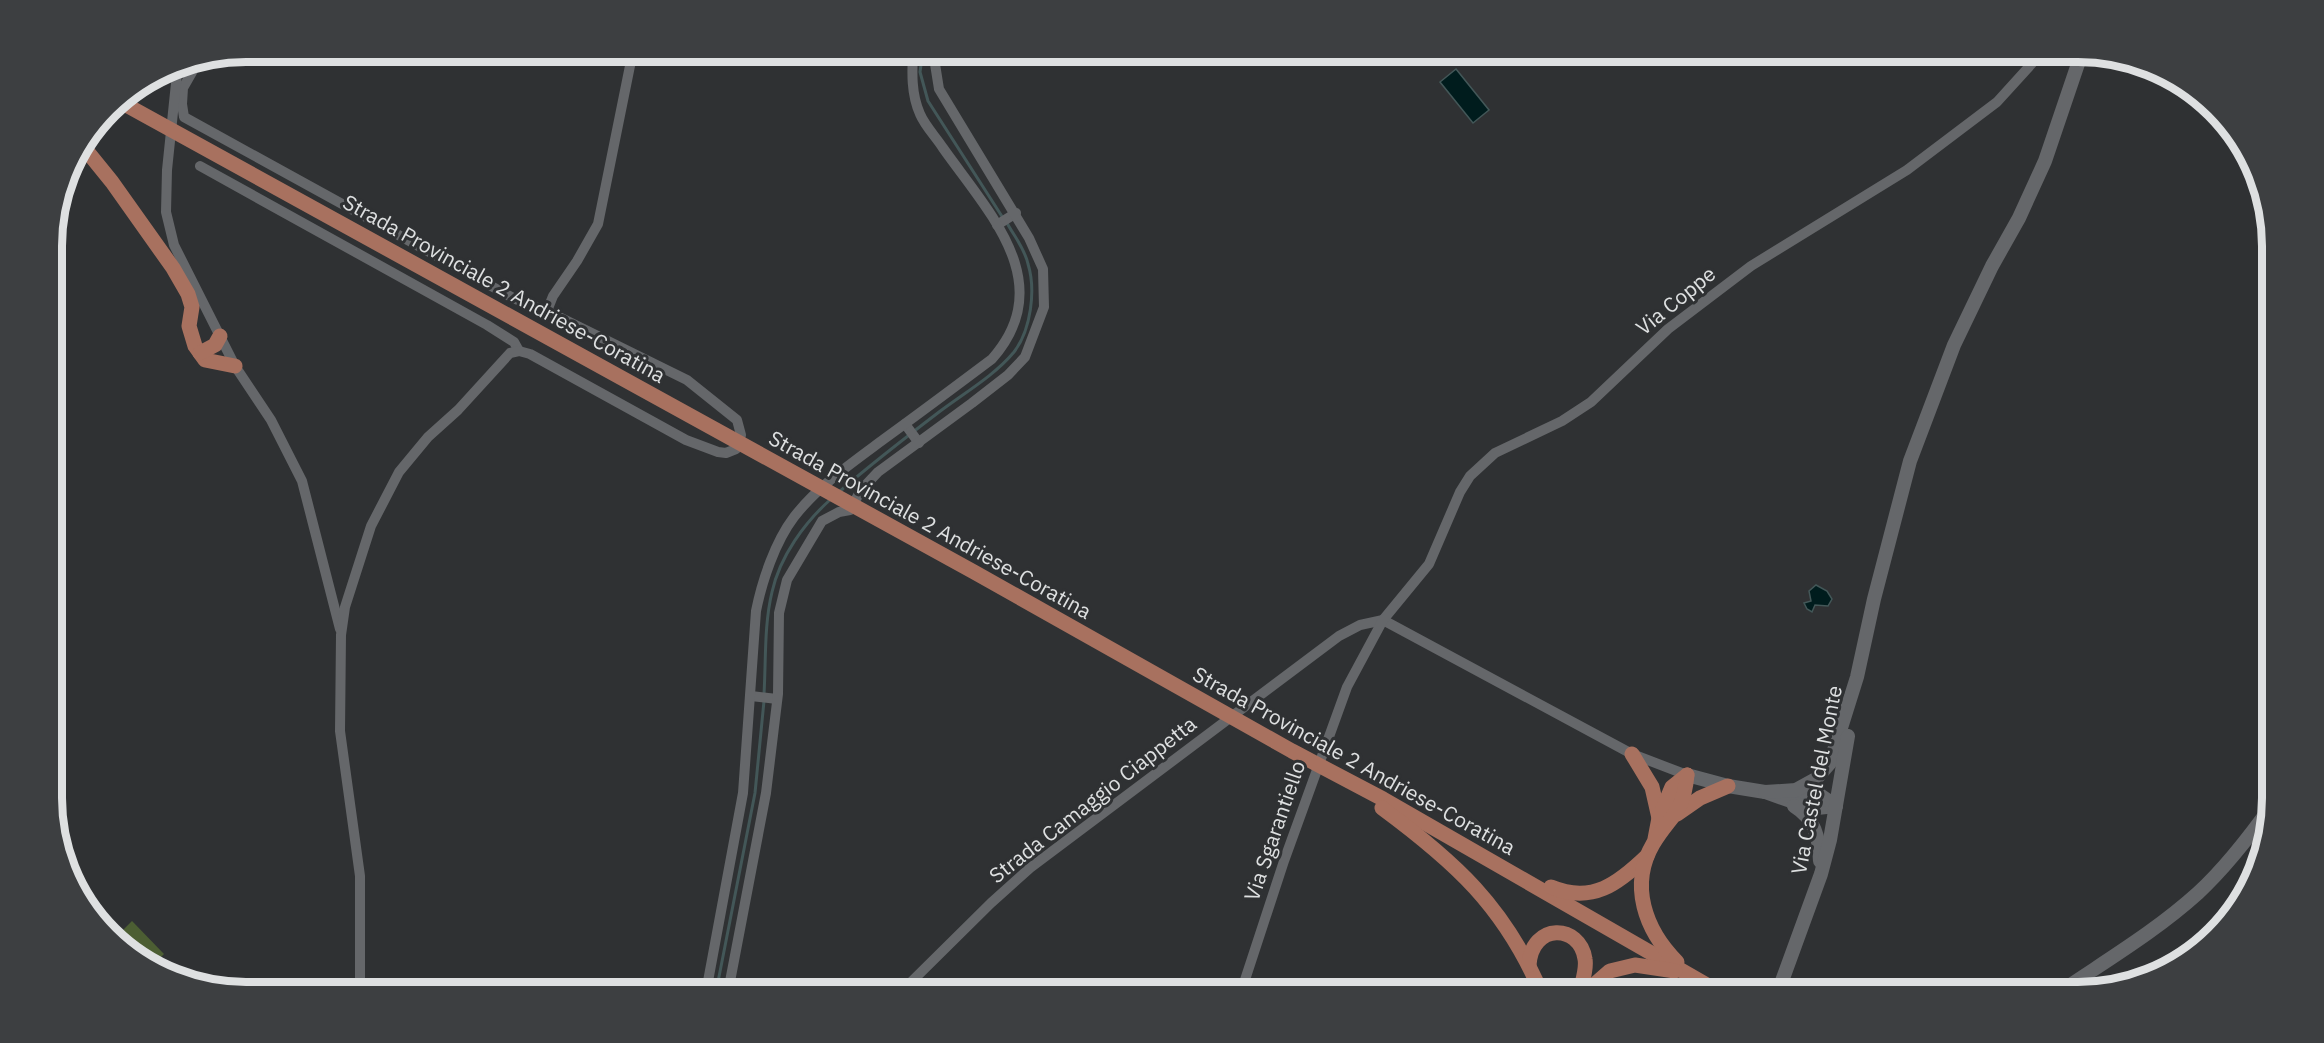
<svg xmlns="http://www.w3.org/2000/svg" width="2324" height="1043" viewBox="0 0 2324 1043" font-family="'IBM Plex Sans',sans-serif">
<style>
.green{fill:#4c5e33}
.water{fill:#001c1d;stroke:#435758;stroke-width:1.5}
.lines{fill:none;stroke-linecap:round;stroke-linejoin:round}
.stream{stroke:#435758;stroke-width:3}
.street{stroke:#65676a;stroke-width:10}
.secondary{stroke:#65676a;stroke-width:14}
.primary{stroke:#a8715f;stroke-width:15}
.labels{text-anchor:middle;stroke-width:6;stroke-linejoin:round;paint-order:stroke}
.street-label{font-size:21px;fill:#dee0e1;stroke:#2f3133}
.rim{fill:none;stroke:#dee0e1;stroke-width:8}
</style>
<rect width="100%" height="100%" fill="#2f3133"/>
<path class="green" d="M 132,921 L 164,954 L 154,964 L 117,936 Z"/>
<g class="water">
<path d="M 1456,69 L 1489,110 L 1473,123 L 1440,82 Z"/>
<path d="M 1816,585 L 1827,591 L 1832,599 L 1828,606 L 1815,605 L 1812,612 L 1807,609 L 1804,603 L 1811,601 L 1809,591 Z"/>
</g>
<g class="lines">
<g class="stream">
<path d="M 923,51 L 920,72 L 928,101 L 1003,218"/>
<path d="M 839,492 C 871,464 905,438 939,412 C 964,393 994,376 1014,352 C 1031,330 1036,290 1028,264 C 1025,249 1014,236 1007,223"/>
<path d="M 764,694 C 766,661 764,625 772,592 C 780,556 805,522 831,499"/>
<path d="M 716,992 L 755,793 L 764,701"/>
</g>
<g class="street">
<path d="M 199,60 L 183,88 L 182,104 L 184,117 L 513,298 L 547,311"/>
<path d="M 178,64 L 167,170 L 166,212 L 174,245 L 235,366 L 271,420 L 302,481 L 340,629"/>
<path d="M 200,166 L 487,325 L 514,342 L 519,351"/>
<path d="M 997,225 L 1016,213"/>
<path d="M 905,424 L 919,443"/>
<path d="M 1383,620 L 1632,754 L 1687,775"/>
<path d="M 751,696 L 777,699"/>
<path d="M 360,992 L 360,876 L 340,731 L 341,635 L 345,607 L 371,526 L 399,472 L 428,437 L 458,410 L 510,353 L 519,351 L 530,354 L 686,440 L 718,452 L 726,453 L 736,449 L 741,435 L 737,420 L 687,380 L 547,311 L 553,296 L 577,261 L 598,224 L 633,51"/>
<path d="M 706,992 L 743,793 L 756,611 C 762,581 775,542 794,517 C 818,486 853,462 884,439 C 920,413 956,386 992,359 C 1059,283 989,213 943,148 C 936,137 925,126 920,114 C 911,94 912,72 913,51"/>
<path d="M 728,992 L 766,793 L 778,694 L 779,613 L 787,580 L 822,521 L 839,512 L 850,510 L 861,490 L 878,472 L 972,403 L 1008,375 L 1025,357 L 1044,307 L 1043,269 L 1029,238 L 939,89 L 935,64 L 938,51"/>
<path d="M 901,992 L 991,903 L 1030,868 L 1339,636 L 1360,625 L 1383,620"/>
<path d="M 1241,992 L 1284,861 L 1347,687 L 1383,620 L 1429,564 L 1460,492 L 1470,476 L 1495,453 L 1562,421 L 1591,402 L 1668,329 L 1751,266 L 1907,170 L 1997,102 L 2036,59 L 2040,51"/>
</g>
<g class="secondary">
<path d="M 1687,775 L 1728,786 L 1765,792 L 1805,806 L 1817,808 L 1836,806"/>
<path d="M 1796,790 L 1820,795 L 1836,806"/>
<path d="M 1765,792 L 1796,790 L 1816,779 L 1830,763 L 1857,677 L 1874,599 L 1910,461 L 1954,345 L 1992,266 L 2019,218 L 2045,161 L 2082,52"/>
<path d="M 1794,806 C 1815,819 1819,837 1820,861"/>
<path d="M 1778,992 L 1821,874 L 1830,840 L 1848,736"/>
<path d="M 2060,992 C 2107,960 2156,931 2198,893 C 2226,867 2250,836 2272,805"/>
</g>
<g class="primary">
<path d="M 117,100 L 974,572 L 1292,751 L 1383,799 L 1719,992"/>
<path d="M 82,145 L 112,182 L 173,268 L 188,294 L 192,307 L 189,326 L 195,346 L 205,360 L 235,366"/>
<path d="M 200,353 L 215,345 L 220,336"/>
<path d="M 1632,754 L 1652,787 L 1659,818"/>
<path d="M 1382,808 C 1455,862 1504,906 1541,992"/>
<path d="M 1677,814 L 1700,798 L 1728,786"/>
<path d="M 1655,839 L 1659,818 L 1672,787 L 1687,775"/>
<path d="M 1551,887 C 1592,904 1618,884 1647,856"/>
<path d="M 1677,962 C 1645,930 1629,885 1653,844 C 1671,814 1683,815 1687,775"/>
<path d="M 1529,965 C 1532,922 1580,924 1585,959 C 1587,969 1582,982 1580,992"/>
<path d="M 1586,992 L 1610,971 L 1635,965 L 1675,971"/>
</g>
</g>
<g class="labels">
<g class="street-label">
<text transform="translate(504 289) rotate(29)" y="7">Strada Provinciale 2 Andriese-Coratina</text>
<text transform="translate(1676 301) rotate(-39)" y="7">Via Coppe</text>
<text transform="translate(930 525) rotate(29)" y="7">Strada Provinciale 2 Andriese-Coratina</text>
<text transform="translate(1354 761) rotate(29)" y="7">Strada Provinciale 2 Andriese-Coratina</text>
<text transform="translate(1817 780) rotate(-79)" y="7">Via Castel del Monte</text>
<text transform="translate(1093 800) rotate(-38)" y="7">Strada Camaggio Ciappetta</text>
<text transform="translate(1275 831) rotate(-71)" y="7">Via Sgarantiello</text>
</g>
</g>
<path d="M0 0H2324V1043H0ZM246 62H2078A184 184 0 0 1 2262 246V798A184 184 0 0 1 2078 982H246A184 184 0 0 1 62 798V246A184 184 0 0 1 246 62Z" fill="#3d3f41" fill-rule="evenodd"/>
<path class="rim" d="M246 62H2078A184 184 0 0 1 2262 246V798A184 184 0 0 1 2078 982H246A184 184 0 0 1 62 798V246A184 184 0 0 1 246 62Z"/>
</svg>
